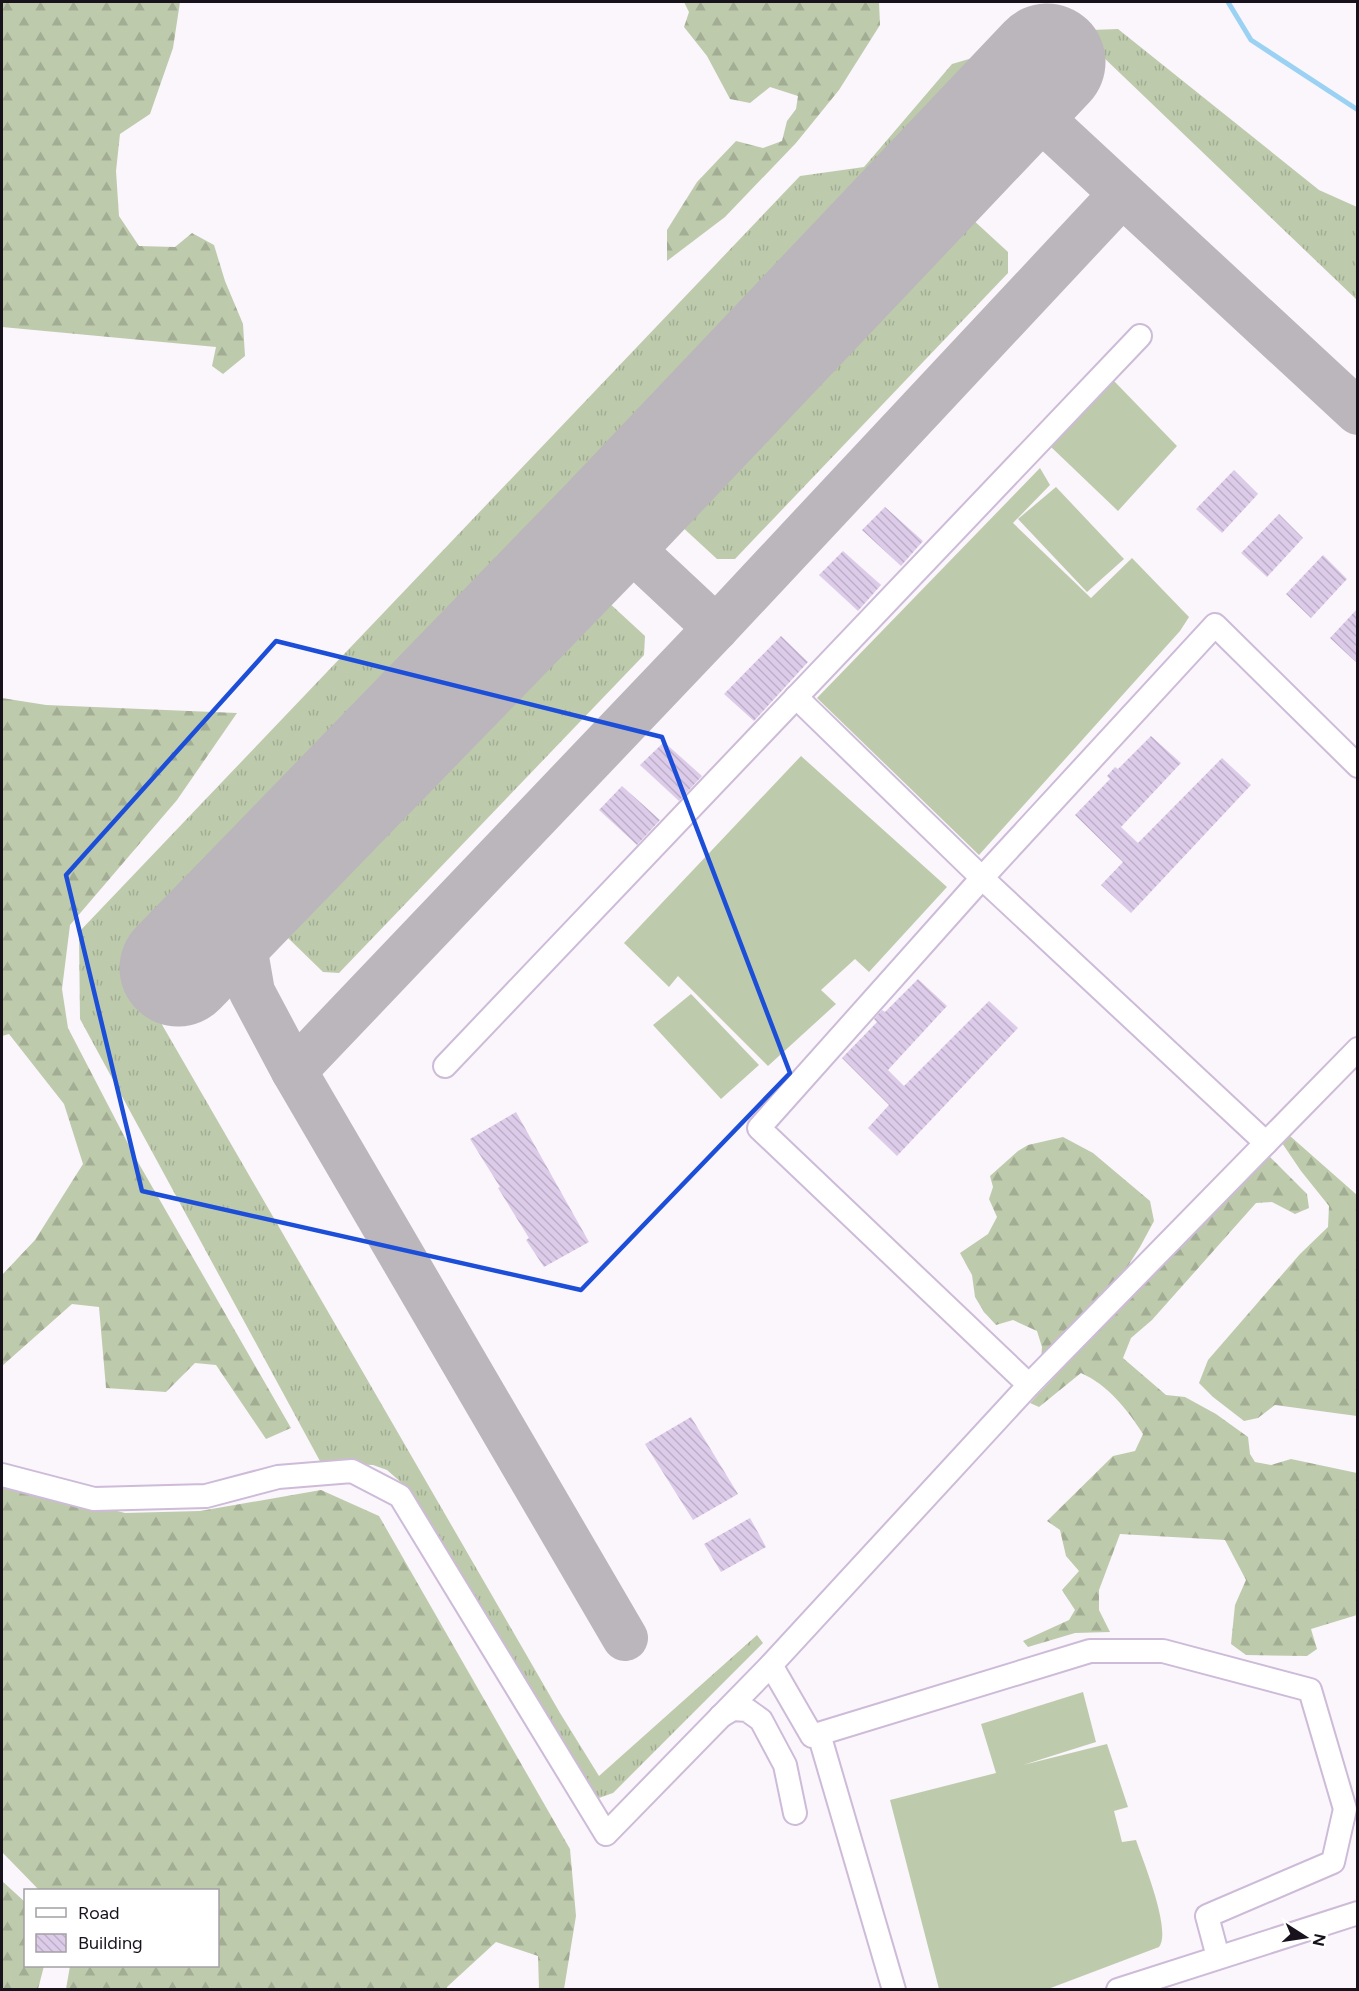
<svg xmlns="http://www.w3.org/2000/svg" width="1359" height="1991" viewBox="0 0 1359 1991" font-family="Figtree,sans-serif">
<style>
.grass{fill:url(#grass-tufts)}
.forest{fill:url(#forest-firs)}
.pitch{fill:#bdcbac}
.lines{fill:none;stroke-linecap:round;stroke-linejoin:round}
.stream{stroke:#9bd2f3;stroke-width:5}
.taxiway{stroke:#bab6bc;stroke-width:46}
.runway{stroke:#bab6bc;stroke-width:117}
.building{fill:url(#building-back-hatch)}
.minor-casing{stroke:#cdbbd8;stroke-width:26}
.minor{stroke:#fff;stroke-width:22}
.marked{fill:none;stroke:#1d4ed8;stroke-width:4.5;stroke-linejoin:round}
</style>
<defs>
<pattern id="grass-tufts" width="24" height="20" patternUnits="userSpaceOnUse" patternTransform="scale(1.5)"><rect width="24" height="20" fill="#bdcbac"/><path d="M3 7l-1-3M5 7V3M7 7l1-3M15 17l-1-3M17 17v-4M19 17l1-3" fill="none" stroke="#a2ad93"/></pattern>
<pattern id="forest-firs" width="22" height="20" patternUnits="userSpaceOnUse" patternTransform="scale(1.5)"><rect width="22" height="20" fill="#bdcbac"/><path d="M5 1l3.5 6h-7zM16 11l3.5 6h-7z" fill="#a2ad93"/></pattern>
<pattern id="building-back-hatch" width="6" height="6" patternUnits="userSpaceOnUse" patternTransform="scale(1.5)"><rect width="6" height="6" fill="#ddcce9"/><path d="M-1 5l2 2M0 0l6 6M5-1l2 2" fill="none" stroke="#bdaec7"/></pattern>
</defs>
<rect width="100%" height="100%" fill="#faf6fc"/>
<g class="grass">
<path d="M 1118,29 L 1319,190 L 1357,207 L 1357,300 L 1076,31 L 1000,56 L 131,971 L 560,1713 L 599,1776 L 757,1635 L 763,1643 L 613,1793 L 596,1799 L 403,1484 L 387,1470 L 373,1465 L 321,1463 L 80,1019 L 79,932 L 800,176 L 864,167 L 952,64 L 1063,31 Z"/>
<path d="M 971,218 L 1008,252 L 1008,273 L 735,559 L 717,559 L 679,524 L 680,506 L 953,220 Z"/>
<path d="M 591,600 L 607,601 L 645,636 L 644,655 L 339,973 L 323,972 L 286,936 L 289,916 Z"/>
</g>
<g class="forest">
<path d="M 2,2 L 180,2 L 173,48 L 150,114 L 120,134 L 116,171 L 119,216 L 139,246 L 175,247 L 192,233 L 214,245 L 225,281 L 243,324 L 245,356 L 223,374 L 212,366 L 216,347 L 2,327 Z"/>
<path d="M 684,2 L 879,2 L 880,25 L 839,90 L 796,143 L 725,217 L 667,261 L 667,230 L 697,182 L 736,141 L 763,148 L 782,141 L 787,121 L 796,109 L 798,96 L 770,87 L 750,103 L 730,99 L 707,56 L 684,27 L 689,12 Z"/>
<path d="M 2,698 L 46,705 L 237,713 L 177,800 L 70,925 L 62,989 L 68,1028 L 135,1157 L 291,1428 L 266,1439 L 216,1365 L 195,1363 L 166,1392 L 106,1388 L 99,1307 L 72,1304 L 2,1366 L 2,1275 L 35,1240 L 83,1164 L 64,1104 L 9,1034 L 2,1036 Z"/>
<path d="M 1290,1136 L 1357,1195 L 1357,1416 L 1275,1405 L 1258,1418 L 1244,1421 L 1213,1397 L 1199,1383 L 1208,1360 L 1300,1254 L 1328,1227 L 1329,1206 L 1301,1171 L 1282,1143 Z"/>
<path d="M 1063,1137 L 1093,1153 L 1150,1201 L 1154,1221 L 1140,1247 L 1105,1302 L 1041,1360 L 1042,1347 L 1037,1331 L 1013,1320 L 996,1325 L 984,1312 L 975,1297 L 972,1275 L 960,1253 L 988,1234 L 997,1217 L 989,1199 L 993,1187 L 990,1176 L 1018,1151 L 1028,1145 Z"/>
<path d="M 1269,1156 L 1307,1194 L 1309,1208 L 1295,1214 L 1272,1202 L 1256,1203 L 1152,1320 L 1131,1338 L 1123,1358 L 1166,1395 L 1185,1397 L 1216,1414 L 1248,1437 L 1250,1454 L 1255,1462 L 1271,1465 L 1291,1459 L 1357,1473 L 1357,1615 L 1311,1629 L 1317,1649 L 1307,1656 L 1246,1655 L 1231,1644 L 1235,1605 L 1246,1580 L 1225,1540 L 1120,1534 L 1099,1590 L 1099,1610 L 1110,1632 L 1075,1633 L 1028,1647 L 1023,1641 L 1069,1620 L 1075,1610 L 1062,1590 L 1079,1571 L 1066,1556 L 1060,1530 L 1047,1521 L 1113,1456 L 1135,1451 L 1143,1434 C 1127,1409 1108,1385 1081,1373 L 1039,1407 L 1030,1403 L 1257,1161 Z"/>
<path d="M 2,1482 L 125,1513 L 200,1511 L 321,1490 L 379,1516 L 570,1849 L 576,1916 L 564,1989 L 539,1989 L 538,1956 L 496,1942 L 447,1987 L 447,1989 L 66,1989 L 70,1966 L 218,1966 L 218,1890 L 39,1890 L 2,1852 Z"/>
<path d="M 2,1881 L 25,1902 L 26,1966 L 44,1966 L 38,1989 L 2,1989 Z"/>
</g>
<g class="pitch">
<path d="M 1114,381 L 1177,446 L 1118,511 L 1050,446 Z"/>
<path d="M 1040,468 L 1050,485 L 1013,523 L 1091,598 L 1132,558 L 1189,617 L 1180,631 L 979,855 L 817,698 Z"/>
<path d="M 1056,487 L 1124,559 L 1087,592 L 1018,519 Z"/>
<path d="M 801,756 L 947,887 L 869,972 L 855,959 L 821,990 L 836,1004 L 768,1066 L 678,976 L 669,987 L 624,943 Z"/>
<path d="M 691,994 L 759,1065 L 721,1099 L 653,1025 Z"/>
<path d="M 1083,1692 L 1096,1742 L 1023,1765 L 1107,1744 L 1128,1807 L 1114,1811 L 1122,1842 L 1136,1840 C 1143,1861 1172,1931 1159,1947 L 1048,1989 L 939,1989 L 890,1800 L 996,1773 L 981,1724 Z"/>
</g>
<g class="lines">
<path class="stream" d="M 1228,2 L 1251,40 L 1358,110"/>
<g class="taxiway">
<path d="M 1017,96 L 1358,412"/>
<path d="M 607,526 L 716,628"/>
<path d="M 237,906 L 252,992 L 294,1071 L 625,1638"/>
<path d="M 294,1071 L 716,628 L 1122,194"/>
</g>
<path class="runway" d="M 178,968 L 607,526 L 1047,62"/>
</g>
<g class="building">
<path d="M 1234,470 L 1258,494 L 1222,533 L 1196,509 Z"/>
<path d="M 885,507 L 923,541 L 901,566 L 862,530 Z"/>
<path d="M 1279,514 L 1303,538 L 1267,577 L 1241,553 Z"/>
<path d="M 843,551 L 881,585 L 858,611 L 819,575 Z"/>
<path d="M 1323,555 L 1347,579 L 1311,618 L 1286,594 Z"/>
<path d="M 1358,608 L 1358,664 L 1330,638 Z"/>
<path d="M 781,636 L 808,662 L 754,721 L 724,694 Z"/>
<path d="M 1151,736 L 1181,763 L 1121,827 L 1138,843 L 1222,758 L 1251,785 L 1131,913 L 1101,885 L 1123,862 L 1075,815 L 1110,779 L 1107,776 L 1115,767 L 1118,769 Z"/>
<path d="M 664,742 L 702,776 L 679,801 L 640,765 Z"/>
<path d="M 622,786 L 660,820 L 637,845 L 599,810 Z"/>
<path d="M 918,979 L 947,1006 L 888,1070 L 904,1086 L 989,1001 L 1018,1028 L 897,1156 L 868,1128 L 889,1105 L 842,1058 L 877,1022 L 874,1019 L 882,1010 L 885,1012 Z"/>
<path d="M 516,1112 L 589,1242 L 544,1267 L 526,1240 L 529,1238 L 498,1188 L 500,1187 L 470,1139 Z"/>
<path d="M 691,1417 L 738,1494 L 693,1520 L 645,1444 Z"/>
<path d="M 750,1518 L 766,1547 L 721,1572 L 704,1544 Z"/>
</g>
<g class="lines">
<g class="minor-casing">
<g id="minor">
<path d="M 796,697 L 982,878 L 1266,1143"/>
<path d="M 445,1066 L 1140,336"/>
<path d="M 1029,1385 L 759,1128 L 982,878 L 1215,625 L 1358,766"/>
<path d="M 2,1475 L 94,1499 L 206,1496 L 278,1477 L 352,1471 L 400,1496 L 606,1834 L 771,1665 L 812,1736 L 1090,1651 L 1163,1651 L 1310,1690 L 1345,1809 L 1333,1862 L 1207,1916 L 1218,1957"/>
<path d="M 771,1665 L 1029,1385 L 1358,1049"/>
<path d="M 721,1716 L 733,1709 L 747,1710 L 761,1720 L 785,1765 L 795,1813"/>
<path d="M 819,1734 L 894,1990"/>
<path d="M 1118,1990 L 1358,1913"/>
</g>
</g>
<use href="#minor" class="minor"/>
</g>
<path class="marked" d="M 276,641 L 662,737 L 790,1073 L 581,1290 L 142,1191 L 66,875 Z"/>
<rect width="1359" height="1991" fill="none" stroke="#18121c" stroke-width="6"/>
<rect x="24" y="1889" width="195" height="78" fill="#ffffff" stroke="#a3a0a4" stroke-width="1.5"/>
<rect x="36" y="1908" width="30" height="9" fill="#ffffff" stroke="#a3a0a4" stroke-width="1.5"/>
<text x="78" y="1919" font-size="18" fill="#18121c">Road</text>
<rect x="36" y="1934" width="30" height="18" fill="url(#building-back-hatch)" stroke="#a3a0a4" stroke-width="1.5"/>
<text x="78" y="1949" font-size="18" fill="#18121c">Building</text>
<g transform="translate(1305 1937) rotate(102)" stroke="#ffffff" stroke-width="4.5" paint-order="stroke">
<path d="M0-4.5L10 22L0 15L-10 22Z" fill="#18121c"/>
<text y="-9" font-size="16" font-weight="bold" text-anchor="middle" fill="#18121c">N</text>
</g>
</svg>
